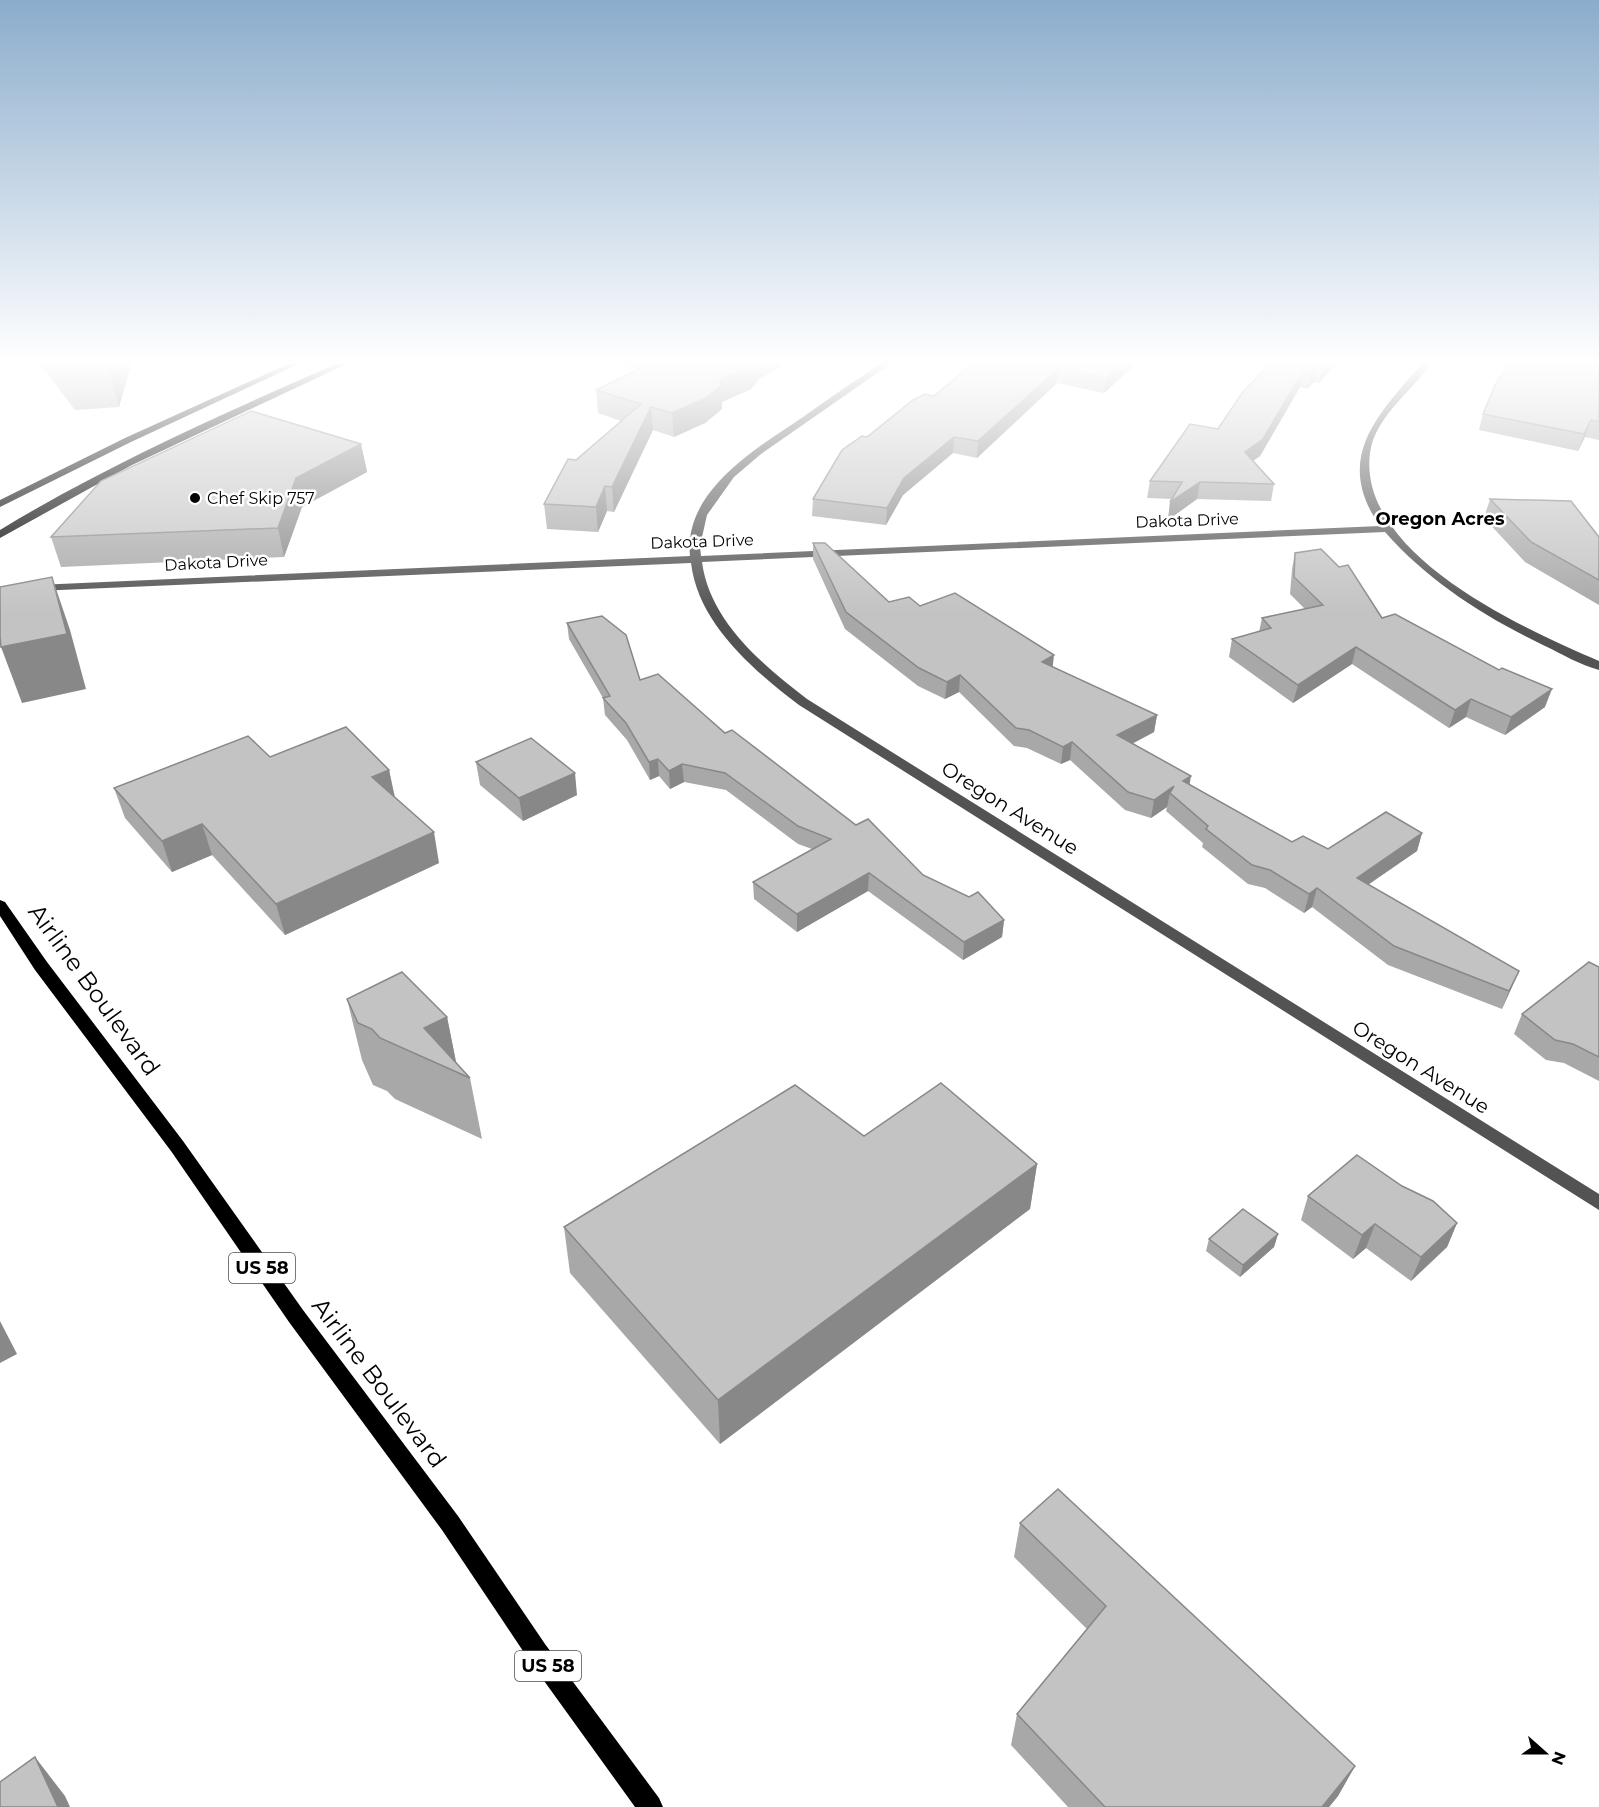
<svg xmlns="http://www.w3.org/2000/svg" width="1599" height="1807" viewBox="0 0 1599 1807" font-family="Montserrat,sans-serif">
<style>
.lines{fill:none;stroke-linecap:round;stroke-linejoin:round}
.minor{fill:#535353;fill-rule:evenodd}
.major{fill:#000;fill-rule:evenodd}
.wall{fill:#a8a8a8}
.shaded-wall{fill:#888}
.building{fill:#c3c3c3;stroke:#888;stroke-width:1.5}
.poi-dot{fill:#000;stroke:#fff;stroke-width:2}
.labels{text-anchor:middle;stroke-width:5;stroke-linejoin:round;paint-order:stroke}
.far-poi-label{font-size:16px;fill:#000;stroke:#fff;text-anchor:start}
.far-street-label{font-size:16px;fill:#000;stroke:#fff}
.far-neighbourhood-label{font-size:18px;font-weight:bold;fill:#000;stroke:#fff}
.shield{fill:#fff;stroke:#4c4c4c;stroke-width:1.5}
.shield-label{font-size:18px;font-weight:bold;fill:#000}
.street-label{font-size:20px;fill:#000;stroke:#fff}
.near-street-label{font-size:24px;fill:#000;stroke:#fff}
</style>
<rect width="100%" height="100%" fill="#fff"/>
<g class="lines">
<path class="minor" d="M 887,360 L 896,360 L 761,454 L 734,477 L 707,515 L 700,546 L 701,556 L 1380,526 C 1331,456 1381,412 1425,360 L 1433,360 C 1415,390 1375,415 1370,453 C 1357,554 1524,629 1599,661 L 1599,670 C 1580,665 1562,654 1545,646 C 1485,617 1429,582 1385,532 L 702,562 C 710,622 763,665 807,699 L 1599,1194 L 1599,1210 L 799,705 C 753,670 698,623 691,563 L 37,591 L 31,588 L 37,585 L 690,556 C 683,491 757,448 803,417 C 831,397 858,378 887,360 Z"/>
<g class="major">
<path d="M 297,360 L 307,360 L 131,442 L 0,507 L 0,500 L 125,438 Z"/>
<path d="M 345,360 L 355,360 L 132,465 L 0,538 L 0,530 C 110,463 227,412 345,360 Z"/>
<path d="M 0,900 L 5,902 L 47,962 L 183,1141 L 303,1310 L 458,1516 L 545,1644 L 659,1798 L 663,1807 L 635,1807 L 529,1660 L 442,1530 L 289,1322 L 171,1151 L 35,970 L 0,916 Z"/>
</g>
</g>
<g class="wall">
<path d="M 37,360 L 128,360 L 130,368 L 119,407 L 75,410 Z"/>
<path d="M 595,360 L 791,360 L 759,379 L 751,389 L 722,402 L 722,409 L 705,423 L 674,437 L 653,430 L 614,512 L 607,511 L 598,532 L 547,529 L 544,504 L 576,460 L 621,421 L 598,413 L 596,390 L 638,369 Z"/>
<path d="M 1140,360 L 1104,393 L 1057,383 L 977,458 L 953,453 L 903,495 L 886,525 L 812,516 L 813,499 L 867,437 L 934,396 L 964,371 L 965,365 Z"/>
<path d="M 1273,360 L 1340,360 L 1319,383 L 1314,382 L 1307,389 L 1300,387 L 1260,456 L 1253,461 L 1274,484 L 1271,501 L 1197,499 L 1168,520 L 1170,502 L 1172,499 L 1147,498 L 1150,481 L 1218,429 Z"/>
<path d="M 1599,360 L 1599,440 L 1585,437 L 1578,451 L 1479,430 L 1483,414 Z"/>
<path d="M 361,444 L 367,472 L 302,507 L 284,557 L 61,567 L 51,537 Z"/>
<path d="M 1490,499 L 1599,537 L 1599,605 L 1525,562 L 1484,518 Z"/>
<path d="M 813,543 L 889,602 L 920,606 L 1157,715 L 1154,732 L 1132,744 L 1189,784 L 1292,842 L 1328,849 L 1422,833 L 1417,851 L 1368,885 L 1519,971 L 1511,989 L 1502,1009 L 1388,965 L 1312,907 L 1304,913 L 1265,888 L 1248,884 L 1202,847 L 1203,843 L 1166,811 L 1167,807 L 1151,818 L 1125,810 L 1070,760 L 1061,764 L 1027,748 L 1014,746 L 959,692 L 945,699 L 918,686 L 845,629 L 813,559 Z"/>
<path d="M 1295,553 L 1382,618 L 1545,707 L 1505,735 L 1466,717 L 1449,728 L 1352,664 L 1293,703 L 1229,657 L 1232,639 L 1259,632 L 1262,618 L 1305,609 L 1290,594 L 1292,569 Z"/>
<path d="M 567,623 L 640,680 L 725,733 L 856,825 L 923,875 L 1004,920 L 1002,937 L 963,960 L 868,891 L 797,932 L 754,899 L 753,882 L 812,849 L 798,844 L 726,790 L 684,782 L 670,789 L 659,776 L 650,780 L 627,740 L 605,715 L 603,698 L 569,639 Z"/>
<path d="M 270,757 L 389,770 L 395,797 L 439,863 L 285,935 L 212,855 L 172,872 L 125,818 L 114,788 Z"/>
<path d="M 476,762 L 577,795 L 523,821 L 480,785 Z"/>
<path d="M 1599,967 L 1599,1081 L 1564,1063 L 1546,1060 L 1514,1034 L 1522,1014 Z"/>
<path d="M 347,999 L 447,1017 L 456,1062 L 470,1078 L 482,1139 L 395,1099 L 387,1091 L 373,1085 L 362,1060 Z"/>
<path d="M 864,1136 L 1037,1164 L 1030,1209 L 720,1444 L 570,1273 L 564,1227 Z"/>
<path d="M 1308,1196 L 1457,1223 L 1447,1247 L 1411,1281 L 1366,1248 L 1353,1259 L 1301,1220 Z"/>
<path d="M 1278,1234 L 1274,1247 L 1240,1277 L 1206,1251 L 1209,1239 Z"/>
<path d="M 1020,1523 L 1355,1766 L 1338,1796 L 1329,1807 L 1068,1807 L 1011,1745 L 1017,1714 L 1087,1629 L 1014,1557 Z"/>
</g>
<g class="shaded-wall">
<path d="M 106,360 L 128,360 L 130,368 L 119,407 Z"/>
<path d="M 756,360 L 791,360 L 759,379 L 751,389 L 722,402 L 722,409 L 705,423 L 674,437 L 672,413 L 720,379 Z"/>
<path d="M 1126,360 L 1140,360 L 1104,393 L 1106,378 Z"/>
<path d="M 1329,360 L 1340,360 L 1319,383 L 1322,367 Z"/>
<path d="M 1317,366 L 1314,382 L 1307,389 L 1311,373 Z"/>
<path d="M 1059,368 L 1057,383 L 977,458 L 978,441 Z"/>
<path d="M 1303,371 L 1300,387 L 1260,456 L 1242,468 L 1245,452 Z"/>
<path d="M 651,407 L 653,430 L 614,512 L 612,487 Z"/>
<path d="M 1591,420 L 1585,437 L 1578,451 L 1584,434 Z"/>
<path d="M 954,437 L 953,453 L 903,495 L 886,525 L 887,508 L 904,478 Z"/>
<path d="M 361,444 L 367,472 L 302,507 L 284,557 L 278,528 L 296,478 Z"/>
<path d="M 1200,482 L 1197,499 L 1168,520 L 1170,502 Z"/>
<path d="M 605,486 L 607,511 L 598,532 L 596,507 Z"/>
<path d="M 52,577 L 70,630 L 86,689 L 22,703 L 1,647 Z"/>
<path d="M 1356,647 L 1352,664 L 1293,703 L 1298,685 Z"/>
<path d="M 1054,655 L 1052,673 L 1042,662 Z"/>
<path d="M 960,675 L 959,692 L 945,699 L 947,682 Z"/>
<path d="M 1552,689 L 1545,707 L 1505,735 L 1511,717 Z"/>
<path d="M 1471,699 L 1466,717 L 1449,728 L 1455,710 Z"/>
<path d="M 1157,715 L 1154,732 L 1114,753 L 1117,735 Z"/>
<path d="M 1072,742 L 1070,760 L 1061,764 L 1063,747 Z"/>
<path d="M 658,759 L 659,776 L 650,780 L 649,762 Z"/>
<path d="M 682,764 L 684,782 L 670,789 L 669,771 Z"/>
<path d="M 389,770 L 395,800 L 372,777 Z"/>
<path d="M 575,773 L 577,795 L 523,821 L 519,798 Z"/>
<path d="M 1191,776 L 1188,794 L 1183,781 Z"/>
<path d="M 1174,786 L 1170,793 L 1167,807 L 1151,818 L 1154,800 Z"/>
<path d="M 202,824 L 212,855 L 172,872 L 162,841 Z"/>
<path d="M 434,832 L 439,863 L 285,935 L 276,904 Z"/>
<path d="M 1422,833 L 1417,851 L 1351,896 L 1357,878 Z"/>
<path d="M 869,873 L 868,891 L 797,932 L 797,914 Z"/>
<path d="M 1317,888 L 1312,907 L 1304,913 L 1309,894 Z"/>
<path d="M 1004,920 L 1002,937 L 963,960 L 964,942 Z"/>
<path d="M 1519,971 L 1511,989 L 1502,1009 L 1509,991 Z"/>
<path d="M 447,1017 L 458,1072 L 424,1028 Z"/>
<path d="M 1037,1164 L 1030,1209 L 720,1444 L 718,1400 Z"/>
<path d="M 1457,1223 L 1447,1247 L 1411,1281 L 1421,1257 Z"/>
<path d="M 1375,1224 L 1366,1248 L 1353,1259 L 1362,1235 Z"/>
<path d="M 1278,1234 L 1274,1247 L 1240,1277 L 1243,1265 Z"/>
<path d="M 0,1321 L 17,1354 L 0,1363 Z"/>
<path d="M 35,1757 L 65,1796 L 70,1807 L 58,1807 Z"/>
<path d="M 1355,1766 L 1338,1796 L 1329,1807 L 1322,1807 Z"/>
</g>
<g class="building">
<path d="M 57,360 L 106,360 L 105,361 L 60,363 Z"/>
<path d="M 657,360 L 756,360 L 750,366 L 720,379 L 721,386 L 704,399 L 672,413 L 651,407 L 612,487 L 605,486 L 596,507 L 544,504 L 568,459 L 576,460 L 641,404 L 596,390 Z"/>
<path d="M 975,360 L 1126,360 L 1106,378 L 1059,368 L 978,441 L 954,437 L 904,478 L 887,508 L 813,499 L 842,450 L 862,436 L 867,437 L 913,400 L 925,394 L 934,396 L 965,370 L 965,365 Z"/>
<path d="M 1273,360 L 1329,360 L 1322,367 L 1317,366 L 1311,373 L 1303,371 L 1263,439 L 1245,452 L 1274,484 L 1200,482 L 1170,502 L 1182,482 L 1150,481 L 1190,424 L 1218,429 L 1242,393 Z"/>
<path d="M 1512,360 L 1599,360 L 1599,422 L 1591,420 L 1584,434 L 1483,414 L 1496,383 Z"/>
<path d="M 251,411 L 361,444 L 296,478 L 278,528 L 51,537 L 101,481 Z"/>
<path d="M 1490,499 L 1571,501 L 1599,537 L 1599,580 L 1531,542 Z"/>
<path d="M 813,543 L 825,543 L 889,602 L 909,597 L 920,606 L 955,593 L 1054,655 L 1042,662 L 1157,715 L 1117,735 L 1191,776 L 1183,781 L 1292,842 L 1303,836 L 1328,849 L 1386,812 L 1422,833 L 1357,878 L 1519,971 L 1509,991 L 1394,946 L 1317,888 L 1309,894 L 1270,870 L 1252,865 L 1206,829 L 1208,826 L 1170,793 L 1174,786 L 1154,800 L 1128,792 L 1072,742 L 1063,747 L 1029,730 L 1016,728 L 960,675 L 947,682 L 919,668 L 846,612 Z"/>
<path d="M 1321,549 L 1339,567 L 1348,565 L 1382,618 L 1395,614 L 1499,670 L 1502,668 L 1552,689 L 1511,717 L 1471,699 L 1455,710 L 1356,647 L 1298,685 L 1232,639 L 1271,628 L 1262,618 L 1323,605 L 1294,577 L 1295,553 Z"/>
<path d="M 52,577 L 67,634 L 1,647 L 0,637 L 0,587 Z"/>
<path d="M 602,616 L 626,635 L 640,680 L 658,674 L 725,733 L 732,730 L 856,825 L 868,819 L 923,875 L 969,897 L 978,892 L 1004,920 L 964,942 L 869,873 L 797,914 L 753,882 L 831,839 L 798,826 L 725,773 L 682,764 L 669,771 L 658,759 L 649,762 L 626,723 L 603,698 L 610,696 L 567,623 Z"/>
<path d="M 346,727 L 389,770 L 372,777 L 434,832 L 276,904 L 202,824 L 162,841 L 114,788 L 248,736 L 270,757 Z"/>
<path d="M 531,738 L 575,773 L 519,798 L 476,762 Z"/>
<path d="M 1589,962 L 1599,967 L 1599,1057 L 1573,1044 L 1555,1040 L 1522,1014 Z"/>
<path d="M 402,972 L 447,1017 L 424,1028 L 470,1078 L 380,1038 L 372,1029 L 358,1023 L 347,999 Z"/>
<path d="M 941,1083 L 1037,1164 L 718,1400 L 564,1227 L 795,1085 L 864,1136 Z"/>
<path d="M 1357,1155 L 1402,1186 L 1433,1201 L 1457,1223 L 1421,1257 L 1375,1224 L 1362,1235 L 1308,1196 Z"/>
<path d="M 1243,1209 L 1278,1234 L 1243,1265 L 1209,1239 Z"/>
<path d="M 1058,1489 L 1355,1766 L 1322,1807 L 1105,1807 L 1017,1714 L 1106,1606 L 1020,1523 Z"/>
<path d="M 35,1757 L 58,1807 L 0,1807 L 0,1782 Z"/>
</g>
<linearGradient id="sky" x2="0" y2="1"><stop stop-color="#8baccc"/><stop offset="0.59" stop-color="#fff"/><stop offset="1" stop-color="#fff" stop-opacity="0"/></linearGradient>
<rect width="1599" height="613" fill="url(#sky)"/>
<circle class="poi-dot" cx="195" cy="498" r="6"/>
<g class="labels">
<g class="far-poi-label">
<text x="207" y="504">Chef Skip 757</text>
</g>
<g class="far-street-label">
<text transform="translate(1187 520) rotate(-2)" y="6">Dakota Drive</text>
<text transform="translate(702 541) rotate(-2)" y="6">Dakota Drive</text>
<text transform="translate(216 562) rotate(-3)" y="6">Dakota Drive</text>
</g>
<g class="far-neighbourhood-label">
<text x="1440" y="525">Oregon Acres</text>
</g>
<g class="shield">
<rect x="229" y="1253" width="66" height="30" rx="4.5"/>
<rect x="515" y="1651" width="66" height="30" rx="4.5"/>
</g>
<g class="shield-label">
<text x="262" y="1274">US 58</text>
<text x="548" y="1672">US 58</text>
</g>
<g class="street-label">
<text transform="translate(1010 808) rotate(32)" y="7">Oregon Avenue</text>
<text transform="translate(1421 1067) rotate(32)" y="7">Oregon Avenue</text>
</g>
<g class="near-street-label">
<text transform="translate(94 990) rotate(54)" y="8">Airline Boulevard</text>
<text transform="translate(379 1383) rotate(53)" y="8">Airline Boulevard</text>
</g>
</g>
<g transform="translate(1545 1753) rotate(111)" stroke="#ffffff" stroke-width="4.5" paint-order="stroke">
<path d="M0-4.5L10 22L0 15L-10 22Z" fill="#000000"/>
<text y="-9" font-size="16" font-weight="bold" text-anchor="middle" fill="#000000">N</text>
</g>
</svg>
